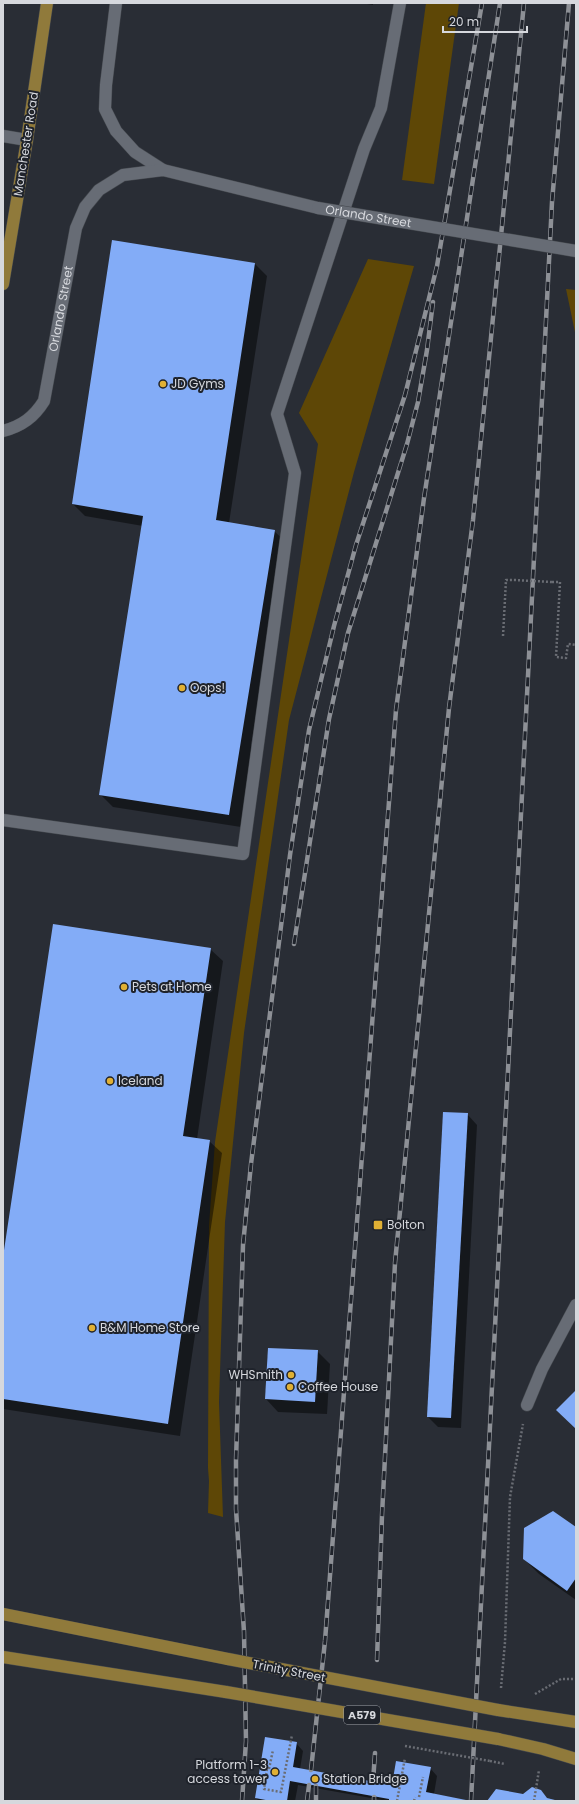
<svg xmlns="http://www.w3.org/2000/svg" width="579" height="1804" viewBox="0 0 579 1804" font-family="Poppins,sans-serif">
<style>
.green{fill:#5e4706}
.shadow{fill:#0007}
.building{fill:#83acf7}
.lines{fill:none;stroke-linecap:round;stroke-linejoin:round}
.minor-casing{stroke:#44484e;stroke-width:13}
.major-casing{stroke:#44484e;stroke-width:13}
.path{stroke:#6a6d74;stroke-width:2.5;stroke-dasharray:2 2;stroke-linecap:butt}
.minor{stroke:#676c75;stroke-width:12}
.major{stroke:#907a3b;stroke-width:12}
.rail-casing{stroke:#8d9096;stroke-width:4.5}
.rail{stroke:#1f232b;stroke-width:3;stroke-dasharray:9;stroke-linecap:butt}
.minor-bridge-casing{stroke:#44484e;stroke-width:13;stroke-linecap:butt}
.major-bridge-casing{stroke:#44484e;stroke-width:13;stroke-linecap:butt}
.path-bridge{stroke:#6a6d74;stroke-width:2.5;stroke-dasharray:2 2;stroke-linecap:butt}
.minor-bridge{stroke:#676c75;stroke-width:12}
.major-bridge{stroke:#907a3b;stroke-width:12}
.poi-dot{fill:#e0b034;stroke:#1f232b;stroke-width:1.5}
.labels{text-anchor:middle;stroke-width:4;stroke-linejoin:round;paint-order:stroke}
.shield{fill:#1f232b;stroke:#9fa2a8;stroke-width:1}
.shield-label{font-size:11px;font-weight:bold;fill:#d6d8dd}
.street-label{font-size:12px;fill:#d6d8dd;stroke:#1f232b}
.poi-label{font-size:12px;fill:#d6d8dd;stroke:#1f232b;text-anchor:start}
</style>
<rect width="100%" height="100%" fill="#292d35"/>
<g class="green">
<path d="M 426,3 L 459,3 L 434,184 L 402,180 Z"/>
<path d="M 368,259 L 414,266 L 354,472 L 289,720 L 244,1033 L 225,1222 L 219,1402 L 223,1517 L 208,1513 L 209,1481 L 208,1468 L 209,1226 L 215,1142 L 318,444 L 299,413 Z"/>
<path d="M 566,289 L 576,290 L 576,337 Z"/>
</g>
<g class="shadow">
<path d="M 361,3 L 373,3 L 373,5 Z"/>
<path d="M 255,264 L 267,276 L 229,523 L 274,531 L 287,543 L 251,745 L 254,747 L 241,827 L 113,807 L 100,794 L 143,526 L 85,516 L 73,504 Z"/>
<path d="M 210,949 L 223,961 L 197,1139 L 209,1141 L 222,1153 L 180,1436 L 3,1409 L 3,1265 Z"/>
<path d="M 467,1114 L 477,1125 L 461,1428 L 438,1427 L 428,1417 Z"/>
<path d="M 269,1349 L 317,1351 L 330,1364 L 327,1414 L 278,1412 L 266,1399 Z"/>
<path d="M 576,1528 L 576,1600 L 539,1574 L 524,1559 Z"/>
<path d="M 296,1743 L 303,1751 L 300,1769 L 391,1786 L 430,1768 L 437,1776 L 434,1794 L 470,1801 L 388,1801 L 298,1785 L 295,1801 L 259,1801 L 256,1798 Z"/>
</g>
<g class="building">
<path d="M 112,240 L 255,263 L 216,520 L 275,530 L 229,815 L 99,795 L 143,516 L 72,504 Z"/>
<path d="M 53,924 L 211,948 L 183,1136 L 210,1140 L 168,1424 L 3,1399 L 3,1257 Z"/>
<path d="M 443,1112 L 468,1113 L 451,1418 L 427,1417 Z"/>
<path d="M 268,1348 L 318,1350 L 315,1402 L 265,1399 Z"/>
<path d="M 576,1390 L 576,1429 L 556,1410 Z"/>
<path d="M 553,1511 L 576,1527 L 576,1578 L 567,1591 L 523,1559 L 524,1528 Z"/>
<path d="M 265,1737 L 297,1742 L 293,1767 L 392,1785 L 396,1761 L 431,1767 L 426,1792 L 471,1801 L 389,1801 L 389,1799 L 290,1781 L 287,1801 L 271,1801 L 255,1798 Z"/>
<path d="M 532,1787 L 541,1790 L 547,1798 L 559,1801 L 487,1801 L 496,1789 L 523,1794 Z"/>
</g>
<g class="lines">
<g class="minor-casing">
<g id="minor">
<path d="M 116,3 L 106,85 L 105,109 L 116,131 L 135,152 L 163,170"/>
<path d="M 3,136 L 27,140"/>
<path id="s1" d="M 3,431 C 22,426 34,417 44,401 L 76,228 L 85,207 L 99,190 L 123,175 L 163,170 L 318,208"/>
<path d="M 3,820 L 243,854 L 295,473 L 277,414 L 364,149 L 381,108 L 400,3"/>
<path d="M 527,1405 L 542,1369 L 576,1305"/>
</g>
</g>
<g class="major-casing">
<g id="major">
<path d="M 3,284 L 27,140 L 47,3"/>
<path d="M 3,1614 L 228,1659"/>
<path d="M 3,1657 L 226,1692"/>
<path d="M 498,1710 L 576,1722"/>
<path d="M 498,1739 L 543,1749 L 576,1759"/>
</g>
</g>
<g class="path">
<path d="M 552,582 L 560,582 L 556,657 L 566,658 L 568,644 L 576,645"/>
<path d="M 503,636 L 506,580 L 514,580"/>
<path d="M 501,1688 L 505,1642 L 510,1497 L 523,1424"/>
<path d="M 535,1694 L 561,1679 L 576,1679"/>
<path d="M 490,1761 L 505,1764"/>
<path d="M 267,1769 L 264,1789 L 281,1792 L 292,1735"/>
<path d="M 269,1769 L 273,1750"/>
<path d="M 419,1797 L 423,1777"/>
<path d="M 397,1801 L 405,1758"/>
<path d="M 414,1801 L 415,1797"/>
<path d="M 534,1801 L 539,1770"/>
</g>
<use href="#minor" class="minor"/>
<use href="#major" class="major"/>
<g class="rail-casing">
<g id="rail">
<path d="M 294,944 L 329,719 L 348,633 L 407,444 L 418,402 L 427,350 L 433,302"/>
<path d="M 377,1660 L 382,1515 L 395,1263 L 449,708 L 473,520 L 524,3"/>
<path d="M 311,1770 L 325,1641 L 396,710 L 424,498 L 500,3"/>
<path d="M 373,1782 L 375,1753"/>
<path d="M 316,1786 L 316,1801"/>
<path d="M 374,1797 L 374,1801"/>
<path d="M 242,1801 L 246,1741 L 244,1632 L 236,1509 L 236,1460 L 243,1245 L 251,1164 L 290,855 L 309,730 L 334,626 L 356,545 L 405,395 L 437,266 L 482,3"/>
<path d="M 307,1801 L 309,1785"/>
<path d="M 471,1801 L 552,202 L 569,3"/>
</g>
</g>
<use href="#rail" class="rail"/>
<g class="minor-bridge-casing">
<g id="minor-bridge">
<path id="s2" d="M 318,208 L 576,251"/>
</g>
</g>
<g class="major-bridge-casing">
<g id="major-bridge">
<path d="M 228,1659 L 498,1710"/>
<path d="M 226,1692 L 498,1739"/>
</g>
</g>
<g class="path-bridge">
<path d="M 514,580 L 552,582"/>
<path d="M 405,1746 L 490,1761"/>
</g>
<use href="#minor-bridge" class="minor-bridge"/>
<use href="#major-bridge" class="major-bridge"/>
</g>
<g class="poi-dot">
<circle cx="163" cy="384" r="4"/>
<circle cx="182" cy="688" r="4"/>
<circle cx="124" cy="987" r="4"/>
<circle cx="110" cy="1081" r="4"/>
<rect x="373" y="1220" width="10" height="10" rx="2"/>
<circle cx="92" cy="1328" r="4"/>
<circle cx="291" cy="1375" r="4"/>
<circle cx="290" cy="1387" r="4"/>
<circle cx="275" cy="1772" r="4"/>
<circle cx="315" cy="1779" r="4"/>
</g>
<g class="labels">
<rect class="shield" x="344" y="1706" width="36" height="18" rx="3"/>
<g class="shield-label">
<text x="362" y="1719">A579</text>
</g>
<g class="street-label">
<text transform="translate(26 144) rotate(-81)" y="4">Manchester Road</text>
<text dy="4" stroke="none"><textPath href="#s2" startOffset="51">Orlando Street</textPath></text>
<text dy="4" stroke="none"><textPath href="#s1" startOffset="146">Orlando Street</textPath></text>
<text transform="translate(289 1671) rotate(11)" y="4">Trinity Street</text>
</g>
<g class="poi-label">
<text x="171" y="388">JD Gyms</text>
<text x="190" y="692">Oops!</text>
<text x="132" y="991">Pets at Home</text>
<text x="118" y="1085">Iceland</text>
<text x="387" y="1229">Bolton</text>
<text x="100" y="1332">B&amp;M Home Store</text>
<text x="283" y="1379" text-anchor="end">WHSmith</text>
<text x="298" y="1391">Coffee House</text>
<text x="267" y="1769" text-anchor="end">Platform 1-3<tspan x="267" dy="14">access tower</tspan></text>
<text x="323" y="1783">Station Bridge</text>
</g>
</g>
<rect width="579" height="1804" fill="none" stroke="#d6d8dd" stroke-width="8"/>
<path d="M443 26v6h84v-6" fill="none" stroke="#d6d8dd" stroke-width="2"/>
<text x="449" y="26" font-size="12" fill="#d6d8dd" stroke="#1f232b" stroke-width="3" paint-order="stroke">20 m</text>
</svg>
